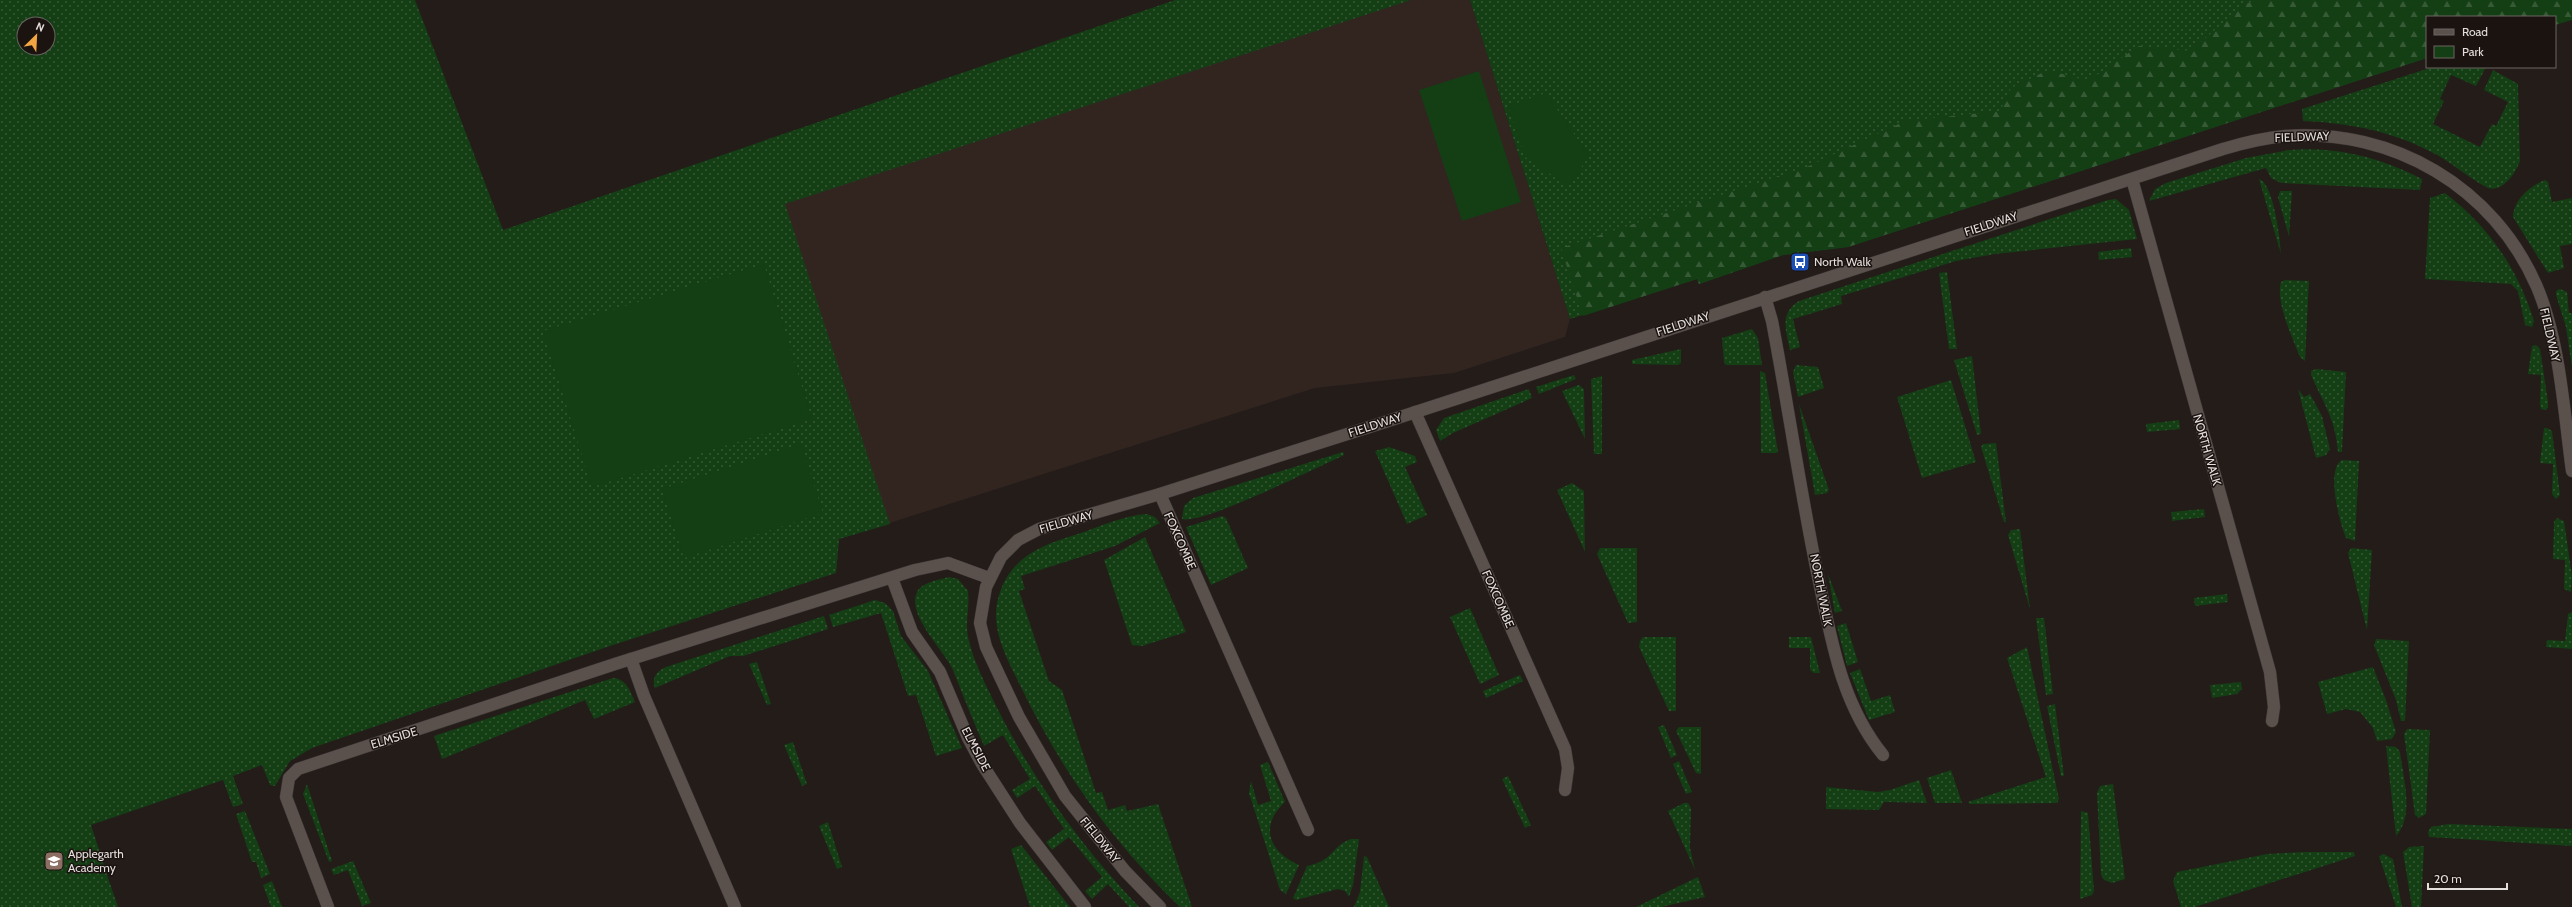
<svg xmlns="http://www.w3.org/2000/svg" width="2572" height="907" viewBox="0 0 2572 907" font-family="Cabin,sans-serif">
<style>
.built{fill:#322520}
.green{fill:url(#green-dots);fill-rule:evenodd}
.forest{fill:url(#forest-firs)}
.pitch{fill:#143e14}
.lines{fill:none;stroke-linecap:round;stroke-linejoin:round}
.street-casing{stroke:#3c3634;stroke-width:13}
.street{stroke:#5a514d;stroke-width:12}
.labels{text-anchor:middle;stroke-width:3;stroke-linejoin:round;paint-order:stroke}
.street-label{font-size:12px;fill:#e4dedc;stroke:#1a1310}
.poi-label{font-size:12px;fill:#e4dedc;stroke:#1a1310;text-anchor:start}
</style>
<defs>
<pattern id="green-dots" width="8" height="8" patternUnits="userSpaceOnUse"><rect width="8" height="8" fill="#143e14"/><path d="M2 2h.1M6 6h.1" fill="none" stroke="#365936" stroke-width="1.8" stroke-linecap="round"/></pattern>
<pattern id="forest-firs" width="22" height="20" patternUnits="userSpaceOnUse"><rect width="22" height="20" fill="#143e14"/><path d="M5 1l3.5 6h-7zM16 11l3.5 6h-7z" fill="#365936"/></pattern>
</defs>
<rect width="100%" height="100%" fill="#231c19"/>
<path class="built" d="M 1410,0 L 1470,0 L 1570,319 L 1565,337 L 1454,373 L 1315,388 L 839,539 L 836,573 L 502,289 Z"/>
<g class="green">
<path d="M 0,0 L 415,0 L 503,230 L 1175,0 L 1411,0 L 785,204 L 890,524 L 839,539 L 836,573 L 610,646 L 312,748 L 290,761 L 275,786 L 270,785 L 262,765 L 233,776 L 243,804 L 233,807 L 223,780 L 91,825 L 104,865 L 97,868 L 99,874 L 106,872 L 118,907 L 0,907 ZM 24,24 L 48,24 L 48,48 L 24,48 Z"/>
<path d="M 1470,0 L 2476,0 L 2427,17 L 2427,58 L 1848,247 L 1783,255 L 1699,284 L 1697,279 L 1570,319 Z"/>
<path d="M 2433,67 L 2486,67 L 2476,86 L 2451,75 L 2440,99 L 2444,101 L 2433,124 L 2480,147 L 2492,124 L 2496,126 L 2508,102 L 2484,90 L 2493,70 L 2518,84 L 2520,161 C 2516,173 2502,193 2488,188 C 2470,179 2456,166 2439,156 C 2396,132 2352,123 2303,121 L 2302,109 Z"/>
<path d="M 2289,150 C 2336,146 2380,157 2422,179 L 2420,190 L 2281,183 L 2271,178 L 2266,168 L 2149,201 L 2155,189 L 2166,183 L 2246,158 Z"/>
<path d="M 2259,179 C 2274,184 2280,240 2281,254 Z"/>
<path d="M 2545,180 L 2548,182 L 2552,202 L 2572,198 L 2572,244 L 2560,246 L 2564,268 L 2548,273 L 2513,217 C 2514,199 2530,186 2545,180 Z"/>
<path d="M 2280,191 L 2292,191 L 2289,237 L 2278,197 Z"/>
<path d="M 2445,193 C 2489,227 2518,269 2534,321 L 2532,327 L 2525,325 L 2518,291 L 2511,284 L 2425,279 L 2430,198 Z"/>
<path d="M 2116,199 L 2129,210 L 2137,239 L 1995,254 L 1956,261 L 1841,296 L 1842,304 L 1793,319 L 1800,347 L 1790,350 C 1786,331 1779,313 1799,301 L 2108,200 Z"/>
<path d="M 2131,248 L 2132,257 L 2099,260 L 2098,252 Z"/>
<path d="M 1947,272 L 1957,349 L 1949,349 L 1939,273 Z"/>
<path d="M 2285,280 L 2309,281 L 2305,361 L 2300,357 C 2293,339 2275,301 2281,282 Z"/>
<path d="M 2560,289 L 2567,292 L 2569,313 L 2572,313 L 2572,368 L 2566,327 L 2556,295 L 2556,291 Z"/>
<path d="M 1752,329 L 1758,338 L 1762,365 L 1726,365 L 1724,363 L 1722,338 Z"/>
<path d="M 2536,345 L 2540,349 L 2548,402 L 2548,408 L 2545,410 L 2541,409 L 2540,405 L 2541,375 L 2528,374 L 2532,346 Z"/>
<path d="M 1681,349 L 1681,363 L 1678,365 L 1632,364 L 1632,360 Z"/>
<path d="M 1972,356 L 1981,434 L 1977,435 L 1954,360 Z"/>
<path d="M 1796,365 L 1818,367 L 1824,388 L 1798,397 L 1793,372 Z"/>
<path d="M 2316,369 L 2346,372 L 2342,452 L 2338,452 C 2335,417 2324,405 2311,375 L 2311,371 Z"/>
<path d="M 1760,371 L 1765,373 L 1778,452 L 1776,453 L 1761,453 Z"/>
<path d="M 1574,375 L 1576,379 L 1539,394 L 1536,387 Z"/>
<path d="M 1602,376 L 1602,454 L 1594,454 L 1591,379 Z"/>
<path d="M 1951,380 L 1976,462 L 1922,478 L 1897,397 Z"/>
<path d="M 1579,385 L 1584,389 L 1585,439 L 1562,391 Z"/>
<path d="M 1529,389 L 1532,398 L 1453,433 L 1440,441 L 1436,430 L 1444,418 Z"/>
<path d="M 2298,389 L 2304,397 L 2310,394 L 2322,416 L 2330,449 L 2326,455 L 2316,458 Z"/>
<path d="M 1799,404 L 1829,490 L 1827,493 L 1815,495 Z"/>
<path d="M 2179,420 L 2180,429 L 2147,432 L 2146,424 Z"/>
<path d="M 2544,428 L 2547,428 L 2552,431 L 2560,495 L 2556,499 L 2552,494 L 2553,464 L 2540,463 Z"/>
<path d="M 1996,443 L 2006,522 L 2004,522 L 1981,447 L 1983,444 Z"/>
<path d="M 1389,447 L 1415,456 L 1417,462 L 1405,467 L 1427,515 L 1407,524 L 1375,451 Z"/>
<path d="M 1343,452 L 1344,455 L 1336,459 C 1311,470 1202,525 1182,519 L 1184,506 L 1193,498 Z"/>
<path d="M 2342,460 L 2359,461 L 2355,541 L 2346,538 C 2340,524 2325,469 2342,460 Z"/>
<path d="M 1572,483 L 1584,491 L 1585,552 L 1557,490 Z"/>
<path d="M 2204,509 L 2205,517 L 2172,521 L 2171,512 Z"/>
<path d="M 1147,514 L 1155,517 L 1160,523 L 1115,546 L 1021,576 L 1025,589 L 1019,591 L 1049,681 L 1062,690 L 1096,793 L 1102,792 L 1108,810 L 1125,805 L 1127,811 L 1158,804 L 1192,907 L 1180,907 C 1113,843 1060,769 1020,685 C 1007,659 990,629 998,599 C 1008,558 1041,545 1078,534 C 1099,527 1125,515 1147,514 Z"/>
<path d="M 1222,516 L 1226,518 L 1248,568 L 1211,585 L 1186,527 Z"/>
<path d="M 2557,518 L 2564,521 L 2572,576 L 2571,592 L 2564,589 L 2565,560 L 2553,559 L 2554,522 Z"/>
<path d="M 2020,529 L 2030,609 L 2008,535 L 2011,530 Z"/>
<path d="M 1145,537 L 1186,632 L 1142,646 L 1132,645 L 1104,560 Z"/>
<path d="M 1600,548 L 1637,548 L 1637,622 L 1628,623 L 1597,554 Z"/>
<path d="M 2351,548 L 2372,550 L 2367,630 L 2348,553 Z"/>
<path d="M 1828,574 L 1842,611 L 1835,613 Z"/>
<path d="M 949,577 L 958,579 L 968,591 C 970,607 965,621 968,637 C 973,660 985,683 995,704 C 1033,780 1081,846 1139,907 L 1129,907 L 1108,884 L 1092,899 L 1085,891 L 1102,877 L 1069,837 L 1052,850 L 1046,842 L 1064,829 L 1035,786 L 1017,798 L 1012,790 L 1030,779 L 1003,735 L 984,746 C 973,721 963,695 953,670 C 944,650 906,615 917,592 C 922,582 939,580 949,577 Z"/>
<path d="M 2227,594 L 2228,602 L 2195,606 L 2194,598 Z"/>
<path d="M 875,600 L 885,603 L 893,611 L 901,636 L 928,671 L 962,748 L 936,756 L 916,695 L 908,696 L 881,613 L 833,627 L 829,615 Z"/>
<path d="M 1470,608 L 1499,675 L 1480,684 L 1450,617 Z"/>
<path d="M 2572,612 L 2572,649 L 2546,647 L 2547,640 L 2565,641 L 2568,614 Z"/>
<path d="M 824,616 L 828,629 L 743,656 L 730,656 L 655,688 C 651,678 657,671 666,667 Z"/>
<path d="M 2036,618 L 2044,618 L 2053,694 L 2046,695 Z"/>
<path d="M 1846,623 L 1858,662 L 1847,666 L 1837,626 Z"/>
<path d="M 1643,637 L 1676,637 L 1676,711 L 1669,711 L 1639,647 L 1640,641 Z"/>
<path d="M 1789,637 L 1811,637 L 1820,673 L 1814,673 L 1810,670 L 1810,648 L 1789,648 Z"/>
<path d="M 2376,639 L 2409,641 L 2405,721 L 2401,721 L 2396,700 L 2374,645 Z"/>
<path d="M 2027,647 L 2059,799 L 2057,803 L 1970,804 L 1968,802 L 2046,777 L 2007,658 Z"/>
<path d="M 757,662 L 771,704 L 767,705 L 749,664 Z"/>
<path d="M 2373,667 L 2386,700 L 2396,732 L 2392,739 L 2377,741 L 2373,728 L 2360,712 L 2346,709 L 2327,714 L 2318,682 Z"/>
<path d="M 1860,669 L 1871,701 L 1890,695 L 1895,712 L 1869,720 L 1850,673 Z"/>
<path d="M 1520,675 L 1523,681 L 1486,698 L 1483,691 Z"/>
<path d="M 613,678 C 627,679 630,691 635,702 L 594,719 L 585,700 L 442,759 L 434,736 Z"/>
<path d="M 2241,682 L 2242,689 L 2237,694 L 2212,698 L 2210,685 Z"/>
<path d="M 2055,704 L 2064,776 L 2061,776 L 2047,706 Z"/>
<path d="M 1664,725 L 1677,755 L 1671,758 L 1658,727 Z"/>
<path d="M 1679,727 L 1701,727 L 1701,774 L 1696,773 L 1676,731 Z"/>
<path d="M 2407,729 L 2430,730 L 2426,814 L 2419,818 L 2415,815 L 2404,734 Z"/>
<path d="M 793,742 L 807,784 L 802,786 L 784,745 Z"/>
<path d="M 2386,746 L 2396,747 L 2400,752 C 2403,777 2415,815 2396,836 Z"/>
<path d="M 1679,761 L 1692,792 L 1686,794 L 1673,764 Z"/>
<path d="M 1268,762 L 1285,802 C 1259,826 1269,852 1299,865 L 1286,894 L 1280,890 L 1249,793 L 1251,781 L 1258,805 L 1271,801 L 1260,765 Z"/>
<path d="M 1951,770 L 1962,803 L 1935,803 L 1927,778 Z"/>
<path d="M 1508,776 L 1531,825 L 1525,828 L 1502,779 Z"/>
<path d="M 1919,780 L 1927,803 L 1884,802 L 1879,810 L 1826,809 L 1826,787 L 1878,792 L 1890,790 Z"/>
<path d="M 307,784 L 332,861 L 329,862 L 303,794 Z"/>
<path d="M 2113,784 L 2125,879 L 2112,883 L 2104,880 L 2101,875 L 2097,793 L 2100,786 Z"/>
<path d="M 1684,803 L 1688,803 L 1691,808 L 1690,848 L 1695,870 L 1668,811 Z"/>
<path d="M 245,811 L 270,874 L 261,878 L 256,862 L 252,862 L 236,814 Z"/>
<path d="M 2081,811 L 2088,813 L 2094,891 L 2092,895 L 2080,899 Z"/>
<path d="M 828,822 L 842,867 L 837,869 L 819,826 Z"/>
<path d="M 2449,824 L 2572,829 L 2572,846 L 2429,837 L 2428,832 L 2431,827 Z"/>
<path d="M 1351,839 L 1359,839 L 1353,885 L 1349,897 L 1345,891 L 1338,889 L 1296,900 L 1293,898 L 1307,866 C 1335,860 1331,846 1351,839 Z"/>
<path d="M 1021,845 L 1070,907 L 1030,907 L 1011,849 Z"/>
<path d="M 2424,846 L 2421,907 L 2412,907 L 2403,852 L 2409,847 Z"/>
<path d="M 2303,852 L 2354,852 L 2355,856 L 2195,907 L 2181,907 L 2173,881 L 2177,872 L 2267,854 Z"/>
<path d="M 2384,854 L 2393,859 L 2402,907 L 2396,907 L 2379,856 Z"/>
<path d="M 1364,856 L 1367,857 L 1389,907 L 1354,907 L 1360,892 Z"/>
<path d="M 353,861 L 371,903 L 362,906 L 348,870 L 334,875 L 331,869 Z"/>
<path d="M 1698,877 L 1705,897 L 1661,907 L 1636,907 Z"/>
<path d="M 272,881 L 282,907 L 271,907 L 263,885 Z"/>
</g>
<path class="forest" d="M 2259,0 L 2572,0 L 2572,20 L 2555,25 L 2555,17 L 2427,17 L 2427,58 L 1848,247 L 1783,255 L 1699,284 L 1697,279 L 1583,316 L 1561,248 L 1809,166 L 1905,121 L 2000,111 L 2011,88 L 2048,70 L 2088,81 L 2139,46 L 2191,51 L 2244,4 Z"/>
<g class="pitch">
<path d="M 1479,71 L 1521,202 L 1462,221 L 1419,90 Z"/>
<path d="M 1546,93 L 1589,156 L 1568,186 L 1525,157 L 1508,106 Z"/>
<path d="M 764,264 L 812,419 L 592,487 L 543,331 Z"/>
<path d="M 801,444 L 823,513 L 684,558 L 662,489 Z"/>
</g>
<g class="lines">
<g class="street-casing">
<g id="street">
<path d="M 2132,179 L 2270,672 L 2274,707 L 2272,721"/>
<path d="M 1765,297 L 1772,321 C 1788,405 1800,489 1817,572 C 1831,637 1840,702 1883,755"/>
<path d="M 1415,412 L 1565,749 L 1568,768 L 1565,790"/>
<path d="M 1160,494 L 1308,830"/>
<path d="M 892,578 L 912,632 L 940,672 L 968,738 L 982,764 L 1020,823 L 1085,907"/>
<path d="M 631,659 L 644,696 L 735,907"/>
<path d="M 328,907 L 286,797 L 289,778 L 298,769 L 615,664 L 915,570 L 948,563 L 989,578"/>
<path d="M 1160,907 L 1125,871 L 1065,796 L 1019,717 L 986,647 L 980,623 L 986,587 L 1001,557 L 1018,540 L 1039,529 L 1160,494 L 1385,422 L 2223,149 C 2243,143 2263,138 2285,136 C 2393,128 2494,187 2537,287 C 2560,341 2564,413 2572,471"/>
</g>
</g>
<use href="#street" class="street"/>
</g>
<defs>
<g id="bus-square" transform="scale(1)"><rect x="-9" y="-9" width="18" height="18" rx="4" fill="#1a4fb4" stroke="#1a1310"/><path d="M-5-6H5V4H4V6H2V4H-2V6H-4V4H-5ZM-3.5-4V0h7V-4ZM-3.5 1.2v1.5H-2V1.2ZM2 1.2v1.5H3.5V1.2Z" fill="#fff"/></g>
<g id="school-square" transform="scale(1)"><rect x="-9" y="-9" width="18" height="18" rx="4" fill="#8d6e63" stroke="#1a1310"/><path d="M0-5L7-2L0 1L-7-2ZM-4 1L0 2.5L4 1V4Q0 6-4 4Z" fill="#fff"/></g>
</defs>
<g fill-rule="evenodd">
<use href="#bus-square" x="1800" y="262"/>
<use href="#school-square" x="54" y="861"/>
</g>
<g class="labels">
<g class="street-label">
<text transform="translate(2302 137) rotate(-2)" y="4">FIELDWAY</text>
<text transform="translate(1991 224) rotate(-18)" y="4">FIELDWAY</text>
<text transform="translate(1683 324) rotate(-18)" y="4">FIELDWAY</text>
<text transform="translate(2550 335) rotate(77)" y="4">FIELDWAY</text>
<text transform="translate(1375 425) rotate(-18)" y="4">FIELDWAY</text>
<text transform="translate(2207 450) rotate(74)" y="4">NORTH WALK</text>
<text transform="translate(1066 522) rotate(-16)" y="4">FIELDWAY</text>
<text transform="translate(1180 541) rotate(66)" y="4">FOXCOMBE</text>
<text transform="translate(1821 590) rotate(79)" y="4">NORTH WALK</text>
<text transform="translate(1498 599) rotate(66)" y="4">FOXCOMBE</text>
<text transform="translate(394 738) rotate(-17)" y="4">ELMSIDE</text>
<text transform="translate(976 749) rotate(62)" y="4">ELMSIDE</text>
<text transform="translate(1100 840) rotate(51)" y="4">FIELDWAY</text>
</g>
<g class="poi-label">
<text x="1814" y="266">North Walk</text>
<text x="68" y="858">Applegarth<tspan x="68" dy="14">Academy</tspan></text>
</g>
</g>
<rect x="2426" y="16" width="130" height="52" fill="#1a1310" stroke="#6b6462"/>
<rect x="2434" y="29" width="20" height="6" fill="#5a514d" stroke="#6b6462"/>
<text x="2462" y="36" font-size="12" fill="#e4dedc">Road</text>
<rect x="2434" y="46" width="20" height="12" fill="#143e14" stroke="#6b6462"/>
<text x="2462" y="56" font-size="12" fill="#e4dedc">Park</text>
<g transform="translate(36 36) rotate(24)"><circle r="19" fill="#1a1310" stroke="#6b6462"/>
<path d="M0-3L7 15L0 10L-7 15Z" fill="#f2a541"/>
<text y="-6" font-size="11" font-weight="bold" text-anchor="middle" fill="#e4dedc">N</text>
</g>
<path d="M2428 883v6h79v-6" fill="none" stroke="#e4dedc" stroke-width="2"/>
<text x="2434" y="883" font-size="12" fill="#e4dedc" stroke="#1a1310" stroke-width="3" paint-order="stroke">20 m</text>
</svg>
